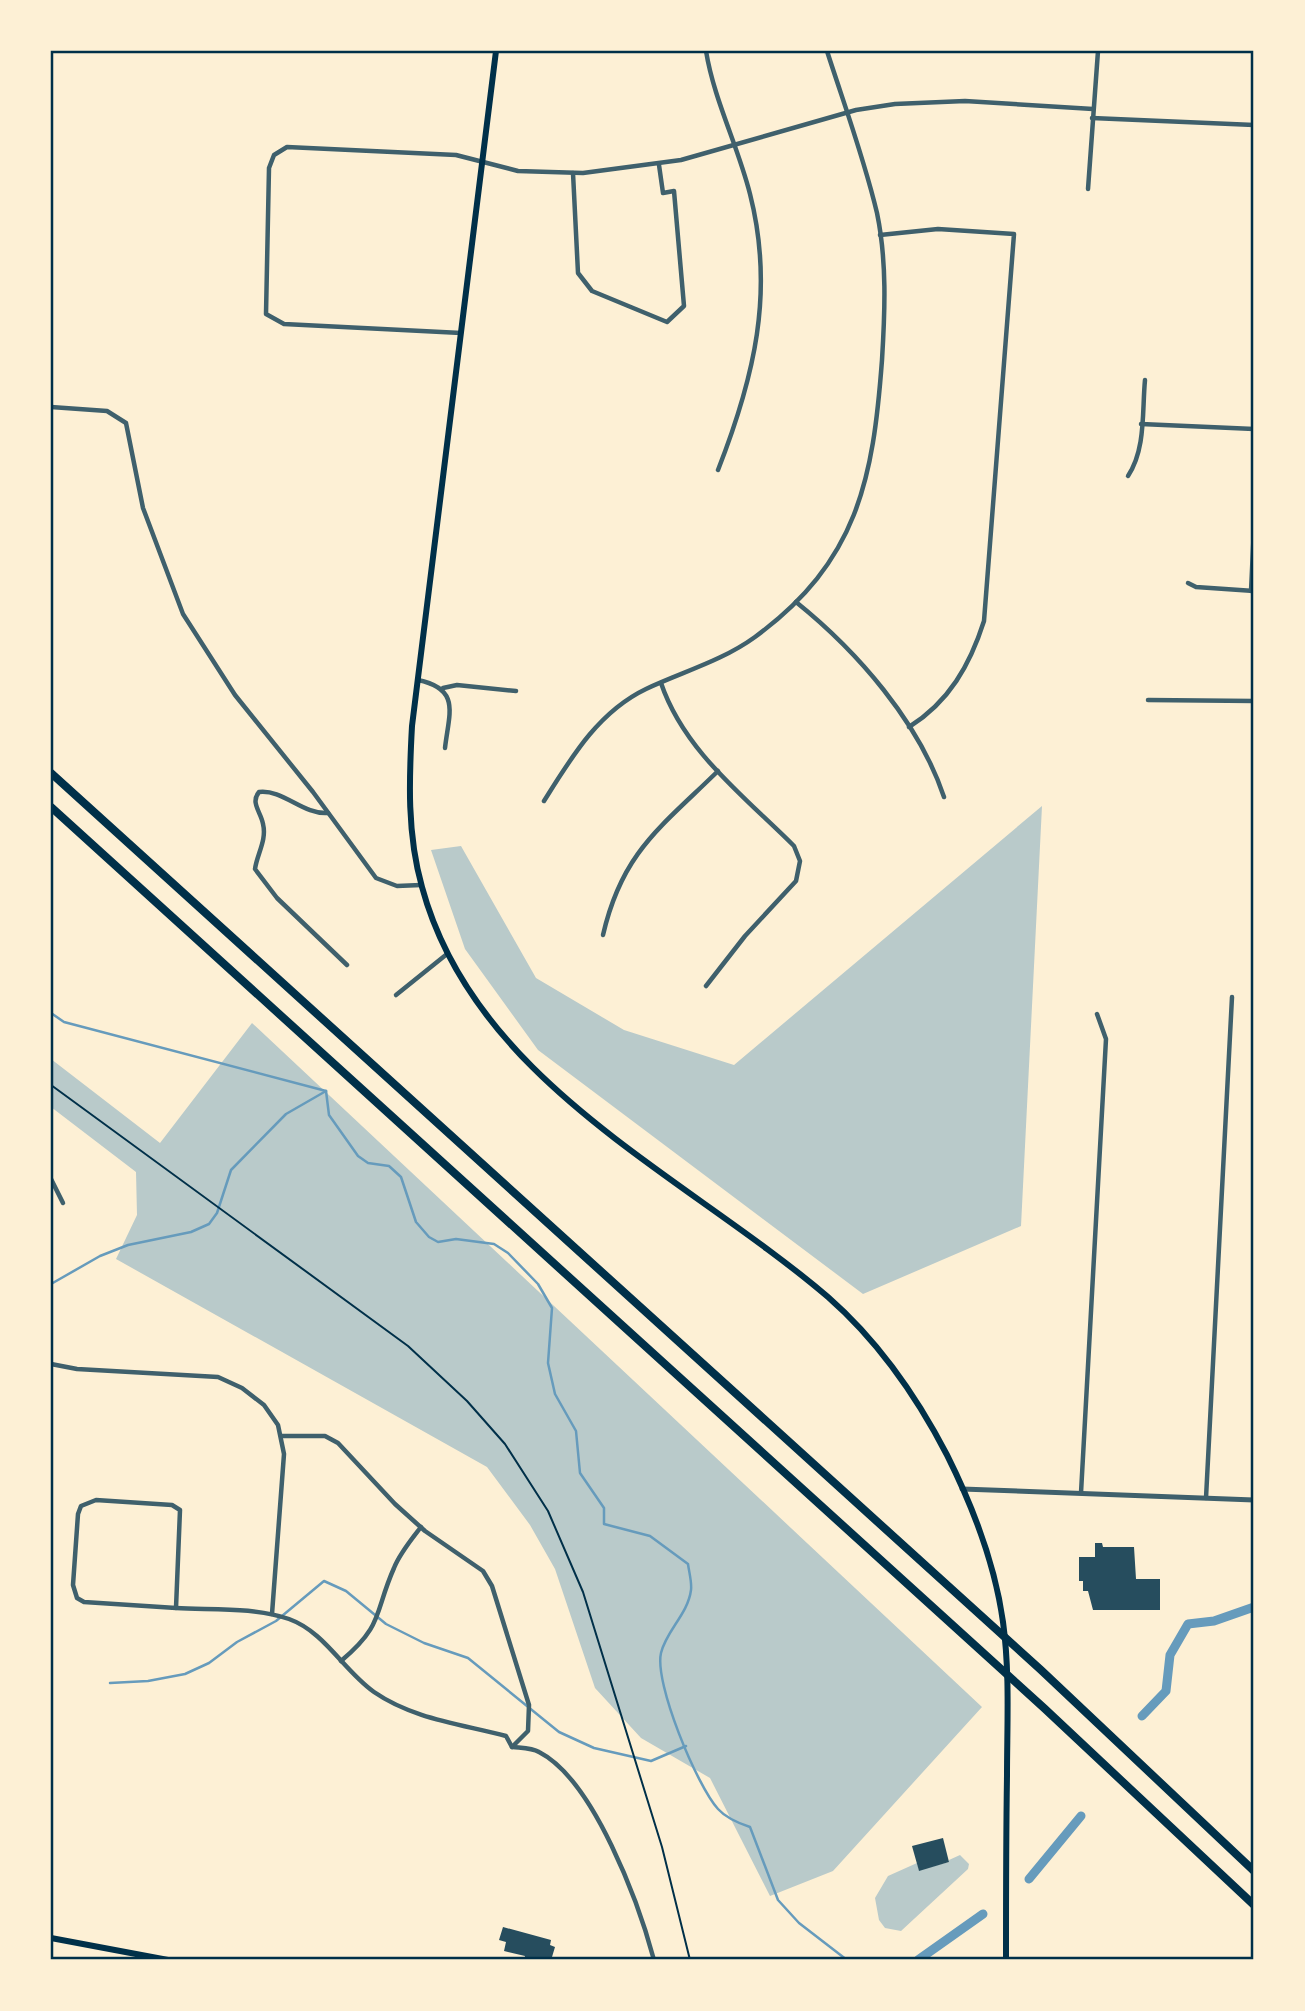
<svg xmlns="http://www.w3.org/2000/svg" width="1305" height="2011" viewBox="0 0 1305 2011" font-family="Signika,sans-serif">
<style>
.green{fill:#b9caca}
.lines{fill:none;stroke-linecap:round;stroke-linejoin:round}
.stream{stroke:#669bbc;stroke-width:2.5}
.canal{stroke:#669bbc;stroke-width:9}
.building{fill:#264d5e}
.path{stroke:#003049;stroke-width:2}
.minor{stroke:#3f606c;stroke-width:4.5}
.tertiary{stroke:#3f606c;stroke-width:5}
.secondary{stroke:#003049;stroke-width:6}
.primary{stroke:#003049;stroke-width:6}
.motorway{stroke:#003049;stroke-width:8}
.neatline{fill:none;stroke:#003049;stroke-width:2.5}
</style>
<rect width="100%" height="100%" fill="#fdf0d5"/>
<g class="green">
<path d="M 1042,806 L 1021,1226 L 863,1294 L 538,1050 L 465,949 L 431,850 L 461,846 L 536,978 L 624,1030 L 734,1065 Z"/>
<path d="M 252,1023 L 982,1707 L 833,1871 L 770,1896 L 710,1778 L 641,1738 L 595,1688 L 555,1569 L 530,1525 L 487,1467 L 116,1259 L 137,1215 L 136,1172 L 51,1107 L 51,1059 L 160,1143 Z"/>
<path d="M 960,1855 L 969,1864 L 968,1869 L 901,1931 L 885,1928 L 879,1920 L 875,1898 L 888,1876 L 917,1863 L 919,1870 L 949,1862 L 949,1860 Z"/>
</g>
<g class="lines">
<g class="stream">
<path d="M 51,1013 L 64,1022 L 326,1091"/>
<path d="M 326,1091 L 329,1115 L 358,1156 L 368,1163 L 389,1166 L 401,1177 L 416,1222 L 429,1237 L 438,1242 L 456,1239 L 494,1244 L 508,1253 L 538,1284 L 552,1308 L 548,1363 L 555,1394 L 576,1431 L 580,1473 L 604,1508 L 604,1524 L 650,1536 L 688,1564 C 689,1572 692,1582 691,1590 C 688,1614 666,1631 661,1653 C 654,1683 697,1786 718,1809 C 726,1818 738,1823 750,1827 L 778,1900 L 799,1923 L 847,1960"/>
<path d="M 51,1284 L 100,1256 L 128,1245 L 191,1232 L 209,1224 L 217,1213 L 231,1170 L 286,1114 L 326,1091"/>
<path d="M 110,1683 L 148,1681 L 185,1674 L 209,1663 L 237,1642 L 276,1621 L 324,1581 L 346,1591 L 386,1624 L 424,1643 L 468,1658 L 559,1732 L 594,1748 L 651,1761 L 686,1746"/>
</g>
<g class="canal">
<path d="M 1142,1716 L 1166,1691 L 1170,1655 L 1188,1624 L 1214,1621 L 1254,1607"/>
<path d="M 1029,1879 L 1081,1816"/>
<path d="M 918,1960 L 983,1914"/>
</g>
</g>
<g class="building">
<path d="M 1095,1543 L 1102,1543 L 1103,1547 L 1134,1547 L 1136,1579 L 1160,1579 L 1160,1610 L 1093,1610 L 1088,1591 L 1083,1591 L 1083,1581 L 1079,1581 L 1079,1557 L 1095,1557 Z"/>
<path d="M 943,1838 L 949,1862 L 919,1871 L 912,1846 Z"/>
<path d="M 503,1927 L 551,1940 L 550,1945 L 555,1947 L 552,1957 L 548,1960 L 524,1960 L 525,1956 L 504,1951 L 506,1942 L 499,1940 Z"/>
</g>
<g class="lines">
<path class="path" d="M 51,1085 L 408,1346 L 467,1401 L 505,1444 L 548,1511 L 583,1592 L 662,1847 L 690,1960"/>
<g class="minor">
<path d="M 706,51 C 714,100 738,146 750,194 C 775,292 754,378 718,470"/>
<path d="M 1092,118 L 1254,125"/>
<path d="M 573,173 L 578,273 L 592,291 L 667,322 L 684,306 L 674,191 L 663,193 L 659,165"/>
<path d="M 1088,189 L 1098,51"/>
<path d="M 880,235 L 938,229 L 1014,234 L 984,621 C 970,665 949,702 909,727"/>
<path d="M 461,333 L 284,324 L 266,314 L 269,168 L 274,155 L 287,147 L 456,155 L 518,171 L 583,173 L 681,160 L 856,110 L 895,104 L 965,101 L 1093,109"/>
<path d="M 51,407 L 107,411 L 126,423 L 143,508 L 183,614 L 235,695 L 313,792 L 376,878 L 397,886 L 421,885"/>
<path d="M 1141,424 L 1254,429"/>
<path d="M 1128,476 C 1146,449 1142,411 1145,380"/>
<path d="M 1188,583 L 1196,587 L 1254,591"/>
<path d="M 1251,591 L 1254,527"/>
<path d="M 796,602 C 857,651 919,722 944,797"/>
<path d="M 418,680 C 461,689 449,713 445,748"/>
<path d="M 661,683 C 684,751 744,796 794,846 L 800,861 L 796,881 L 745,936 L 706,986"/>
<path d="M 443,688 L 457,685 L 516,691"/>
<path d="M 1148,700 L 1254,701"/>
<path d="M 544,801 C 571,758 598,712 646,689 C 682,672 722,661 755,637 C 858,561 873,480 882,360 C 885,311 887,261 877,213 C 864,158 844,104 827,51"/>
<path d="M 328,813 C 303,815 283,789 259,792 C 250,803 261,812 263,824 C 267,840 257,854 255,869 L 277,898 L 347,965"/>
<path d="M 603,935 C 622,852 661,827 718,771"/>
<path d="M 396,995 L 447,954"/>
<path d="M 51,1179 L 63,1203"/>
<path d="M 51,1364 L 77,1369 L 218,1377 L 242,1388 L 264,1405 L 278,1425 L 284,1454 L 272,1614"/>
<path d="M 282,1436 L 325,1436 L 338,1443 L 395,1504 L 425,1531 L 483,1571 L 492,1586 L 529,1705 L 528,1731 L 512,1747"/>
<path d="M 1081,1493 L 1106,1039 L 1097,1014"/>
<path d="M 1206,1498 L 1232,997"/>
<path d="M 96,1500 L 172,1505 L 180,1510 L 176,1608 L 84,1602 L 77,1598 L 73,1585 L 78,1514 L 81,1506 Z"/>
<path d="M 176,1608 C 212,1610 255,1607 289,1619 C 325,1632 343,1670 374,1692 C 413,1719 461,1724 506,1736 L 512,1747"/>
<path d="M 341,1661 C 384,1625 374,1613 394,1568 C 400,1553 411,1540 421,1527"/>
<path d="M 513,1747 C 521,1748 532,1748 539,1752 C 594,1780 639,1904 654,1960"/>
</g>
<path class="tertiary" d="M 962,1489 L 1254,1500"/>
<path class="secondary" d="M 496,51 L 412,726 C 409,780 407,834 422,887 C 475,1083 684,1174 828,1297 C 877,1340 917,1397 947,1455 C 973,1507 995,1564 1003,1622 C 1010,1673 1007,1725 1007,1776 C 1006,1838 1006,1899 1006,1960"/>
<path class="primary" d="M 51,1938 L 168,1960"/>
<g class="motorway">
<path d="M 51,773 L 1041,1670 L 1254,1871"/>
<path d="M 51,807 L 1044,1708 L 1254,1905"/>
</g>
</g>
<rect width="1305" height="2011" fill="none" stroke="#fdf0d5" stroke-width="105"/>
<rect x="52" y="52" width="1200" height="1906" class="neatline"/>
</svg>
